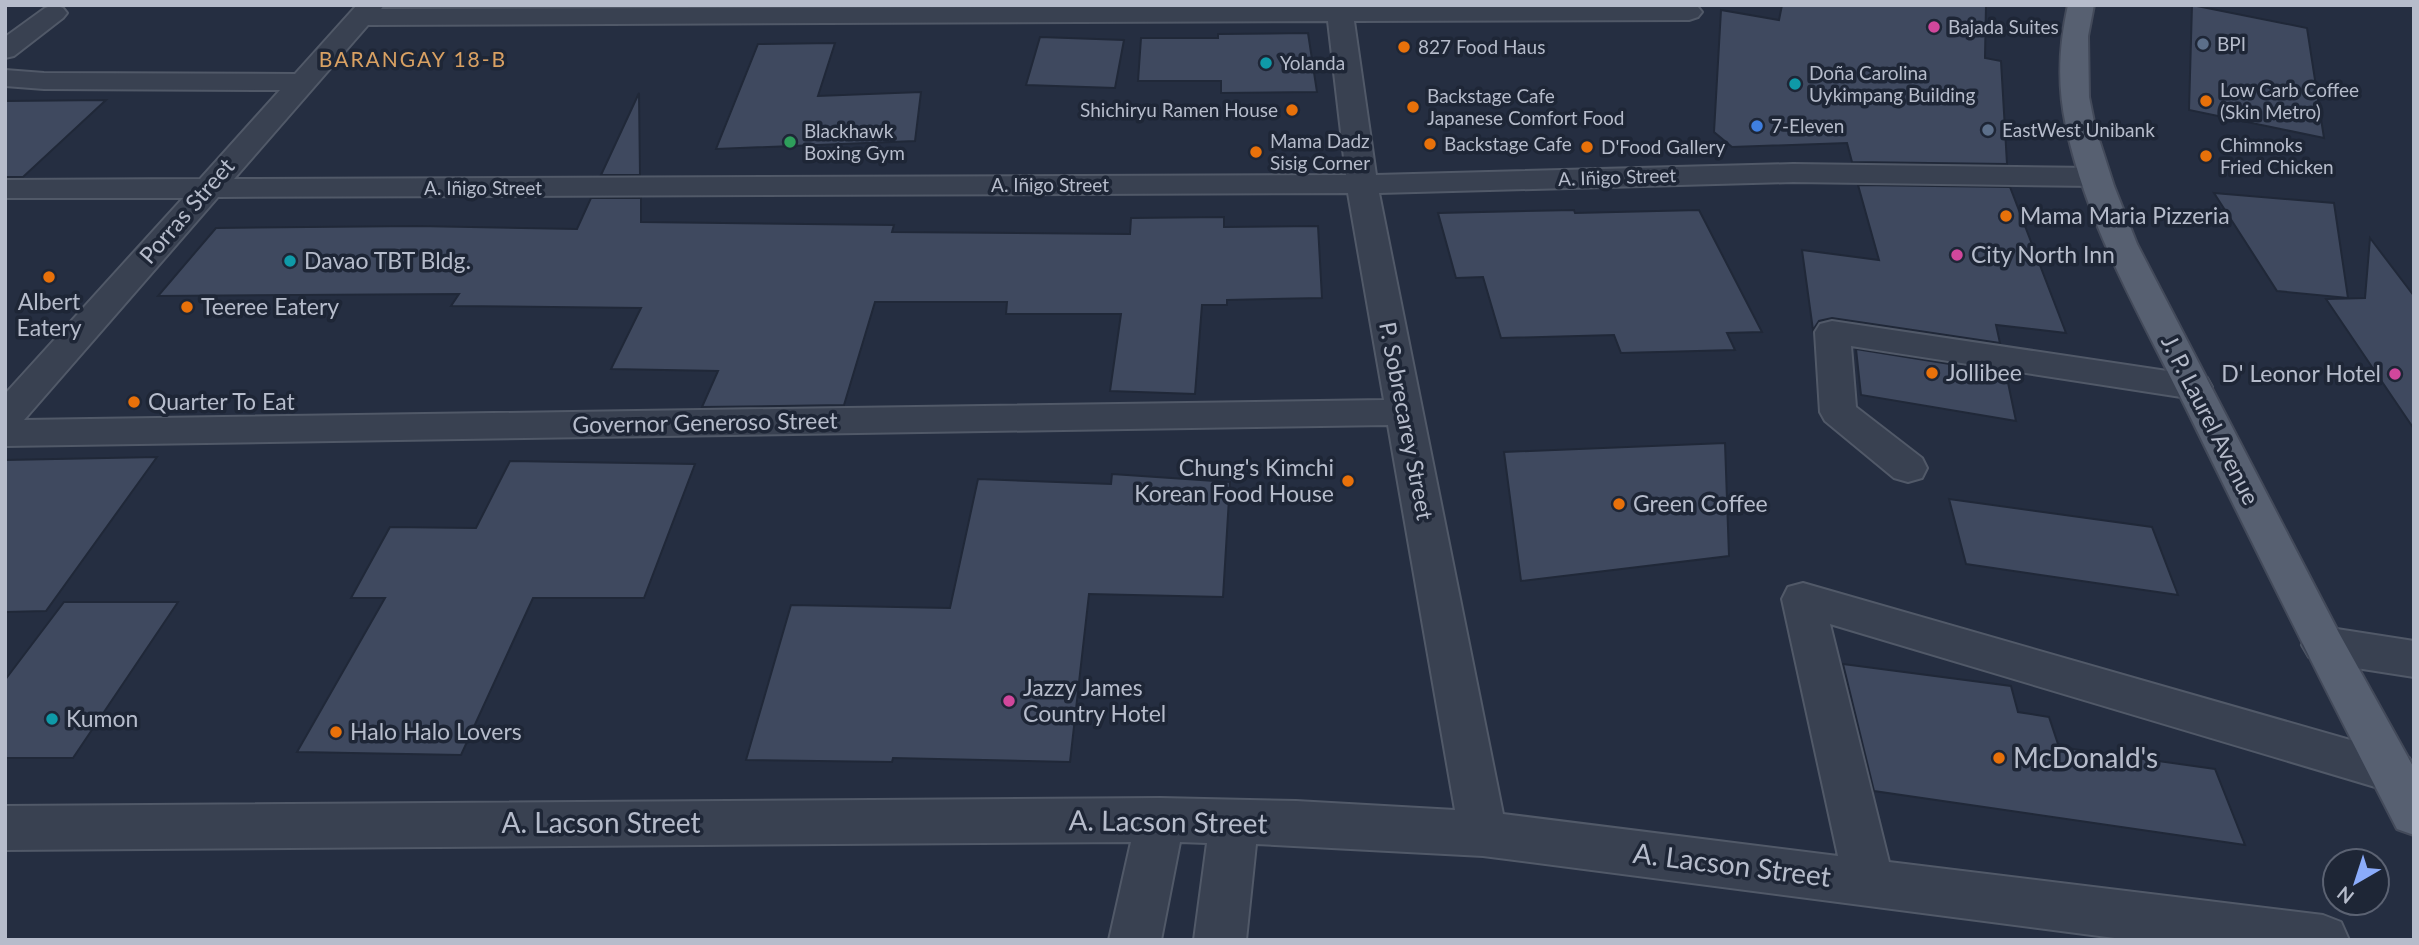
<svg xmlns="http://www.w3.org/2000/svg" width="2419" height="945" viewBox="0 0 2419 945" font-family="Lato,sans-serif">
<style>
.building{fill:#3f495f;stroke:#202838;stroke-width:2}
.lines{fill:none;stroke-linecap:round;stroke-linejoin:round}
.minor-casing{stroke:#515968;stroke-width:4}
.major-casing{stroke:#434a5a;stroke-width:4}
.minor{fill:#394151;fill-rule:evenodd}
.major{fill:#576071;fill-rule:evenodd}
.hotel-dot{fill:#d1479c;stroke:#1e2636;stroke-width:2.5}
.service-dot{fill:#5c6f8a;stroke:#1e2636;stroke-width:2.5}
.food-dot{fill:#e8710a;stroke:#1e2636;stroke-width:2.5}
.culture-dot{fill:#0f9aa8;stroke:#1e2636;stroke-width:2.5}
.shop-dot{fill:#3f7fe0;stroke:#1e2636;stroke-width:2.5}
.leisure-dot{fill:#2e9e5b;stroke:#1e2636;stroke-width:2.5}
.labels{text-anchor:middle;stroke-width:7;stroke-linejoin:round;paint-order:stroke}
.far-poi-label{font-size:19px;fill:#b6bccb;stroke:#1e2636;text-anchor:start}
.far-street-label{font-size:19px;fill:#b6bccb;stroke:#1e2636}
.far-quarter-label{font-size:21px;letter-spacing:2px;fill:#d9a163;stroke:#1e2636}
.street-label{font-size:23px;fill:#b6bccb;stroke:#1e2636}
.poi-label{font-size:23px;fill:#b6bccb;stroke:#1e2636;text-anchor:start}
.near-poi-label{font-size:28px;fill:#b6bccb;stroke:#1e2636;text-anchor:start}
.near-street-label{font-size:28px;fill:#b6bccb;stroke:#1e2636}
</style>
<rect width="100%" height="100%" fill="#252e41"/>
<g class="building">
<path d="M 1782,5 L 1986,5 L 1985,58 L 2001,61 L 2007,164 L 1852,162 L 1847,143 L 1732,147 L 1714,132 L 1721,10 L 1779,20 Z"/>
<path d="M 2192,5 L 2307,28 L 2324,138 L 2189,110 Z"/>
<path d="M 1308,33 L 1317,92 L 1221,93 L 1221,81 L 1138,81 L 1141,38 L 1218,38 L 1218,34 Z"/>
<path d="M 1040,37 L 1124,40 L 1115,88 L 1026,85 Z"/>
<path d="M 835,43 L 818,96 L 921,92 L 915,141 L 716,149 L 758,44 Z"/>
<path d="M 639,93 L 640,175 L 601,175 Z"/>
<path d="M 106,100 L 23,177 L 5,177 L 5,101 Z"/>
<path d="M 1858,185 L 2010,187 L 2066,333 L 1996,325 L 2000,343 L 1832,318 L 1819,321 L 1813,330 L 1802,250 L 1879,260 Z"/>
<path d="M 2214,193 L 2334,203 L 2348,298 L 2277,291 Z"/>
<path d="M 591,198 L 641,198 L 641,222 L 894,225 L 892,232 L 1130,234 L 1131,218 L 1224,217 L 1224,227 L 1318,226 L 1322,298 L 1227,300 L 1227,305 L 1202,305 L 1195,394 L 1110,391 L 1121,314 L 1006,314 L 1007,302 L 875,302 L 844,405 L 702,407 L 718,371 L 611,369 L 641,308 L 451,306 L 459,294 L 158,296 L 216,228 L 417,226 L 577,229 Z"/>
<path d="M 1574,210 L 1575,213 L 1699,210 L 1762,332 L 1727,333 L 1735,350 L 1621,353 L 1614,335 L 1501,338 L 1483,277 L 1456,278 L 1438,213 Z"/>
<path d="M 2370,238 L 2414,296 L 2414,429 L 2326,299 L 2365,298 Z"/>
<path d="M 1856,349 L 2006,373 L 2016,421 L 1861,395 Z"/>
<path d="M 1725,443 L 1729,556 L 1521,581 L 1504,452 Z"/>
<path d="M 157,457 L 46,611 L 5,612 L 5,460 Z"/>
<path d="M 510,461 L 695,464 L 644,598 L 533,598 L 461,755 L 297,752 L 385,598 L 351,598 L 390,527 L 476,528 Z"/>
<path d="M 1112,474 L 1230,482 L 1223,597 L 1089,594 L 1070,762 L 893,758 L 892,762 L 746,760 L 791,605 L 950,608 L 978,479 L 1111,484 Z"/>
<path d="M 1949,499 L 2152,527 L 2178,595 L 1966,564 Z"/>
<path d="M 64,602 L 178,602 L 73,758 L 5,758 L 5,680 Z"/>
<path d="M 1843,664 L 2011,686 L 2018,712 L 2049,717 L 2059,747 L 2215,769 L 2245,845 L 1874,791 Z"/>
</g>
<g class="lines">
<g class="minor-casing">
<g id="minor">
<path d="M 54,5 L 63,8 L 67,13 L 63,18 L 14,56 L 5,58 L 5,37 L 45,8 Z"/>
<path d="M 357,5 L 384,5 L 381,9 L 1693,5 L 1698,7 L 1702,12 L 1698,17 L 1689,20 L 1354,21 L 1376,175 L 1793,164 L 2095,168 L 2106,171 L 2110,177 L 2106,183 L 2095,186 L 1793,182 L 1379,193 L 1503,814 L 1838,856 L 1782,599 L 1788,587 L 1803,583 L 2392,752 L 2409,758 L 2414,768 L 2409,786 L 2392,792 L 1830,624 L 1889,862 L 2323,915 L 2341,922 L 2349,940 L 2130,940 L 1483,856 L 1256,844 L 1246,940 L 1194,940 L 1207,843 L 1180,842 L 1161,940 L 1109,940 L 1131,842 L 5,850 L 5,806 L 1160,798 L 1296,801 L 1455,810 L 1388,425 L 5,446 L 5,394 L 183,198 L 5,198 L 5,180 L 200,179 L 280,90 L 44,89 L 5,86 L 5,70 L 44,73 L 295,74 ZM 1328,21 L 1346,175 L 234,179 L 368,25 ZM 1348,193 L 1384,400 L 24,420 L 218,197 Z"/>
<path d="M 1832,321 L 2194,375 L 2207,378 L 2212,387 L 2207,396 L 2194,399 L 1851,346 L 1856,407 L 1922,458 L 1927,468 L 1922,478 L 1908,482 L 1894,478 L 1825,421 L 1820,412 L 1815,332 L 1820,324 Z"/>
<path d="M 2324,627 L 2414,641 L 2414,677 L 2324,663 L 2309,657 L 2302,645 L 2309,633 Z"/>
</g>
</g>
<g class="major-casing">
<path id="major" d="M 2068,5 L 2094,5 L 2088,36 L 2089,97 L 2095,127 L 2114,186 L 2137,244 L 2339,633 L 2414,768 L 2414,835 L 2397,829 C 2325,689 2255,549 2186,408 C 2141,317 2087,226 2066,126 C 2057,84 2059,46 2068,5 Z"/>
</g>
<use href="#minor" class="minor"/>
<use href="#major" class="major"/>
</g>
<g class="hotel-dot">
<circle cx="1934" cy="27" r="7"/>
<circle cx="1957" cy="255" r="7"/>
<circle cx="2395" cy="374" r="7"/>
<circle cx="1009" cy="701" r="7"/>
</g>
<g class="service-dot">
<circle cx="2203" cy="44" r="7"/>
<circle cx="1988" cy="130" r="7"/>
</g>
<g class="food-dot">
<circle cx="1404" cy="47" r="7"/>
<circle cx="2206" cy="101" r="7"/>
<circle cx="1413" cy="107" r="7"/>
<circle cx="1292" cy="110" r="7"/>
<circle cx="1430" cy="144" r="7"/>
<circle cx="1587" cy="147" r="7"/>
<circle cx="1256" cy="152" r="7"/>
<circle cx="2206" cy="156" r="7"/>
<circle cx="2006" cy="216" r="7"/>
<circle cx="49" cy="277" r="7"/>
<circle cx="187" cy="307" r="7"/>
<circle cx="1932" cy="373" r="7"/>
<circle cx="134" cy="402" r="7"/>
<circle cx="1348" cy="481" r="7"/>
<circle cx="1619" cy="504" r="7"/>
<circle cx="336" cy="732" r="7"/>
<circle cx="1999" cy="758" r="7"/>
</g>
<g class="culture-dot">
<circle cx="1266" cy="63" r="7"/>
<circle cx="1795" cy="84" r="7"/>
<circle cx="290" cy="261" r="7"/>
<circle cx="52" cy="719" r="7"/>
</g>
<circle class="shop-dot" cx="1757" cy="126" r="7"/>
<circle class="leisure-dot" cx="790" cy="142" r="7"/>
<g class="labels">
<g class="far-poi-label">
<text x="1948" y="34">Bajada Suites</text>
<text x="2217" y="51">BPI</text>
<text x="1418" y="54">827 Food Haus</text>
<text x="1280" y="70">Yolanda</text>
<text x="1809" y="80">Doña Carolina<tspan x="1809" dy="22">Uykimpang Building</tspan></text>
<text x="2220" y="97">Low Carb Coffee<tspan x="2220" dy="22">(Skin Metro)</tspan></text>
<text x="1427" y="103">Backstage Cafe<tspan x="1427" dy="22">Japanese Comfort Food</tspan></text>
<text x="1278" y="117" text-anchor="end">Shichiryu Ramen House</text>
<text x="1771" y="133">7-Eleven</text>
<text x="2002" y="137">EastWest Unibank</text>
<text x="804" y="138">Blackhawk<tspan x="804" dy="22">Boxing Gym</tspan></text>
<text x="1270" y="148">Mama Dadz<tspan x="1270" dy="22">Sisig Corner</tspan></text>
<text x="1444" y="151">Backstage Cafe</text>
<text x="2220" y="152">Chimnoks<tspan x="2220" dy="22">Fried Chicken</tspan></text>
<text x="1601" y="154">D'Food Gallery</text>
</g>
<g class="far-street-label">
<text transform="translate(1617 177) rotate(-2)" y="7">A. Iñigo Street</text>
<text x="1050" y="192">A. Iñigo Street</text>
<text x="483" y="195">A. Iñigo Street</text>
</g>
<g class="far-quarter-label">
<text x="413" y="67">BARANGAY 18-B</text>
</g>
<g class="street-label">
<text transform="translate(187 211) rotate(-49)" y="8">Porras Street</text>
<text transform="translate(2210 420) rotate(63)" y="8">J. P. Laurel Avenue</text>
<text transform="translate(1406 421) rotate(79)" y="8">P. Sobrecarey Street</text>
<text transform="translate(705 423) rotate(-1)" y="8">Governor Generoso Street</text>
</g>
<g class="poi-label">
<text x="2020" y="224">Mama Maria Pizzeria</text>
<text x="1971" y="263">City North Inn</text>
<text x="304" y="269">Davao TBT Bldg.</text>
<text x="49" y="310" text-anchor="middle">Albert<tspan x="49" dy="26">Eatery</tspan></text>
<text x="201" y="315">Teeree Eatery</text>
<text x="1946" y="381">Jollibee</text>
<text x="2381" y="382" text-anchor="end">D' Leonor Hotel</text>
<text x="148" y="410">Quarter To Eat</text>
<text x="1334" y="476" text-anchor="end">Chung's Kimchi<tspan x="1334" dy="26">Korean Food House</tspan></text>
<text x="1633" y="512">Green Coffee</text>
<text x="1023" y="696">Jazzy James<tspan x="1023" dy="26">Country Hotel</tspan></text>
<text x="66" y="727">Kumon</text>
<text x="350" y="740">Halo Halo Lovers</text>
</g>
<g class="near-poi-label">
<text x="2013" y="768">McDonald's</text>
</g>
<g class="near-street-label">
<text transform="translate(1168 822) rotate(1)" y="10">A. Lacson Street</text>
<text x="601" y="833">A. Lacson Street</text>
<text transform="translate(1732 865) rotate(7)" y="10">A. Lacson Street</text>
</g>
</g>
<rect width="2419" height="945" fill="none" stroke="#b6bccb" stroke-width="14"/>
<g transform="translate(2356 882) rotate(219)"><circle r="33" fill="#1e2636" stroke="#5b6272" stroke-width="2"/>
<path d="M0-5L12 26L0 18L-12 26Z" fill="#8bacfb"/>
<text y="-10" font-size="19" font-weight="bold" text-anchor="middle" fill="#b6bccb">N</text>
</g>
</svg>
